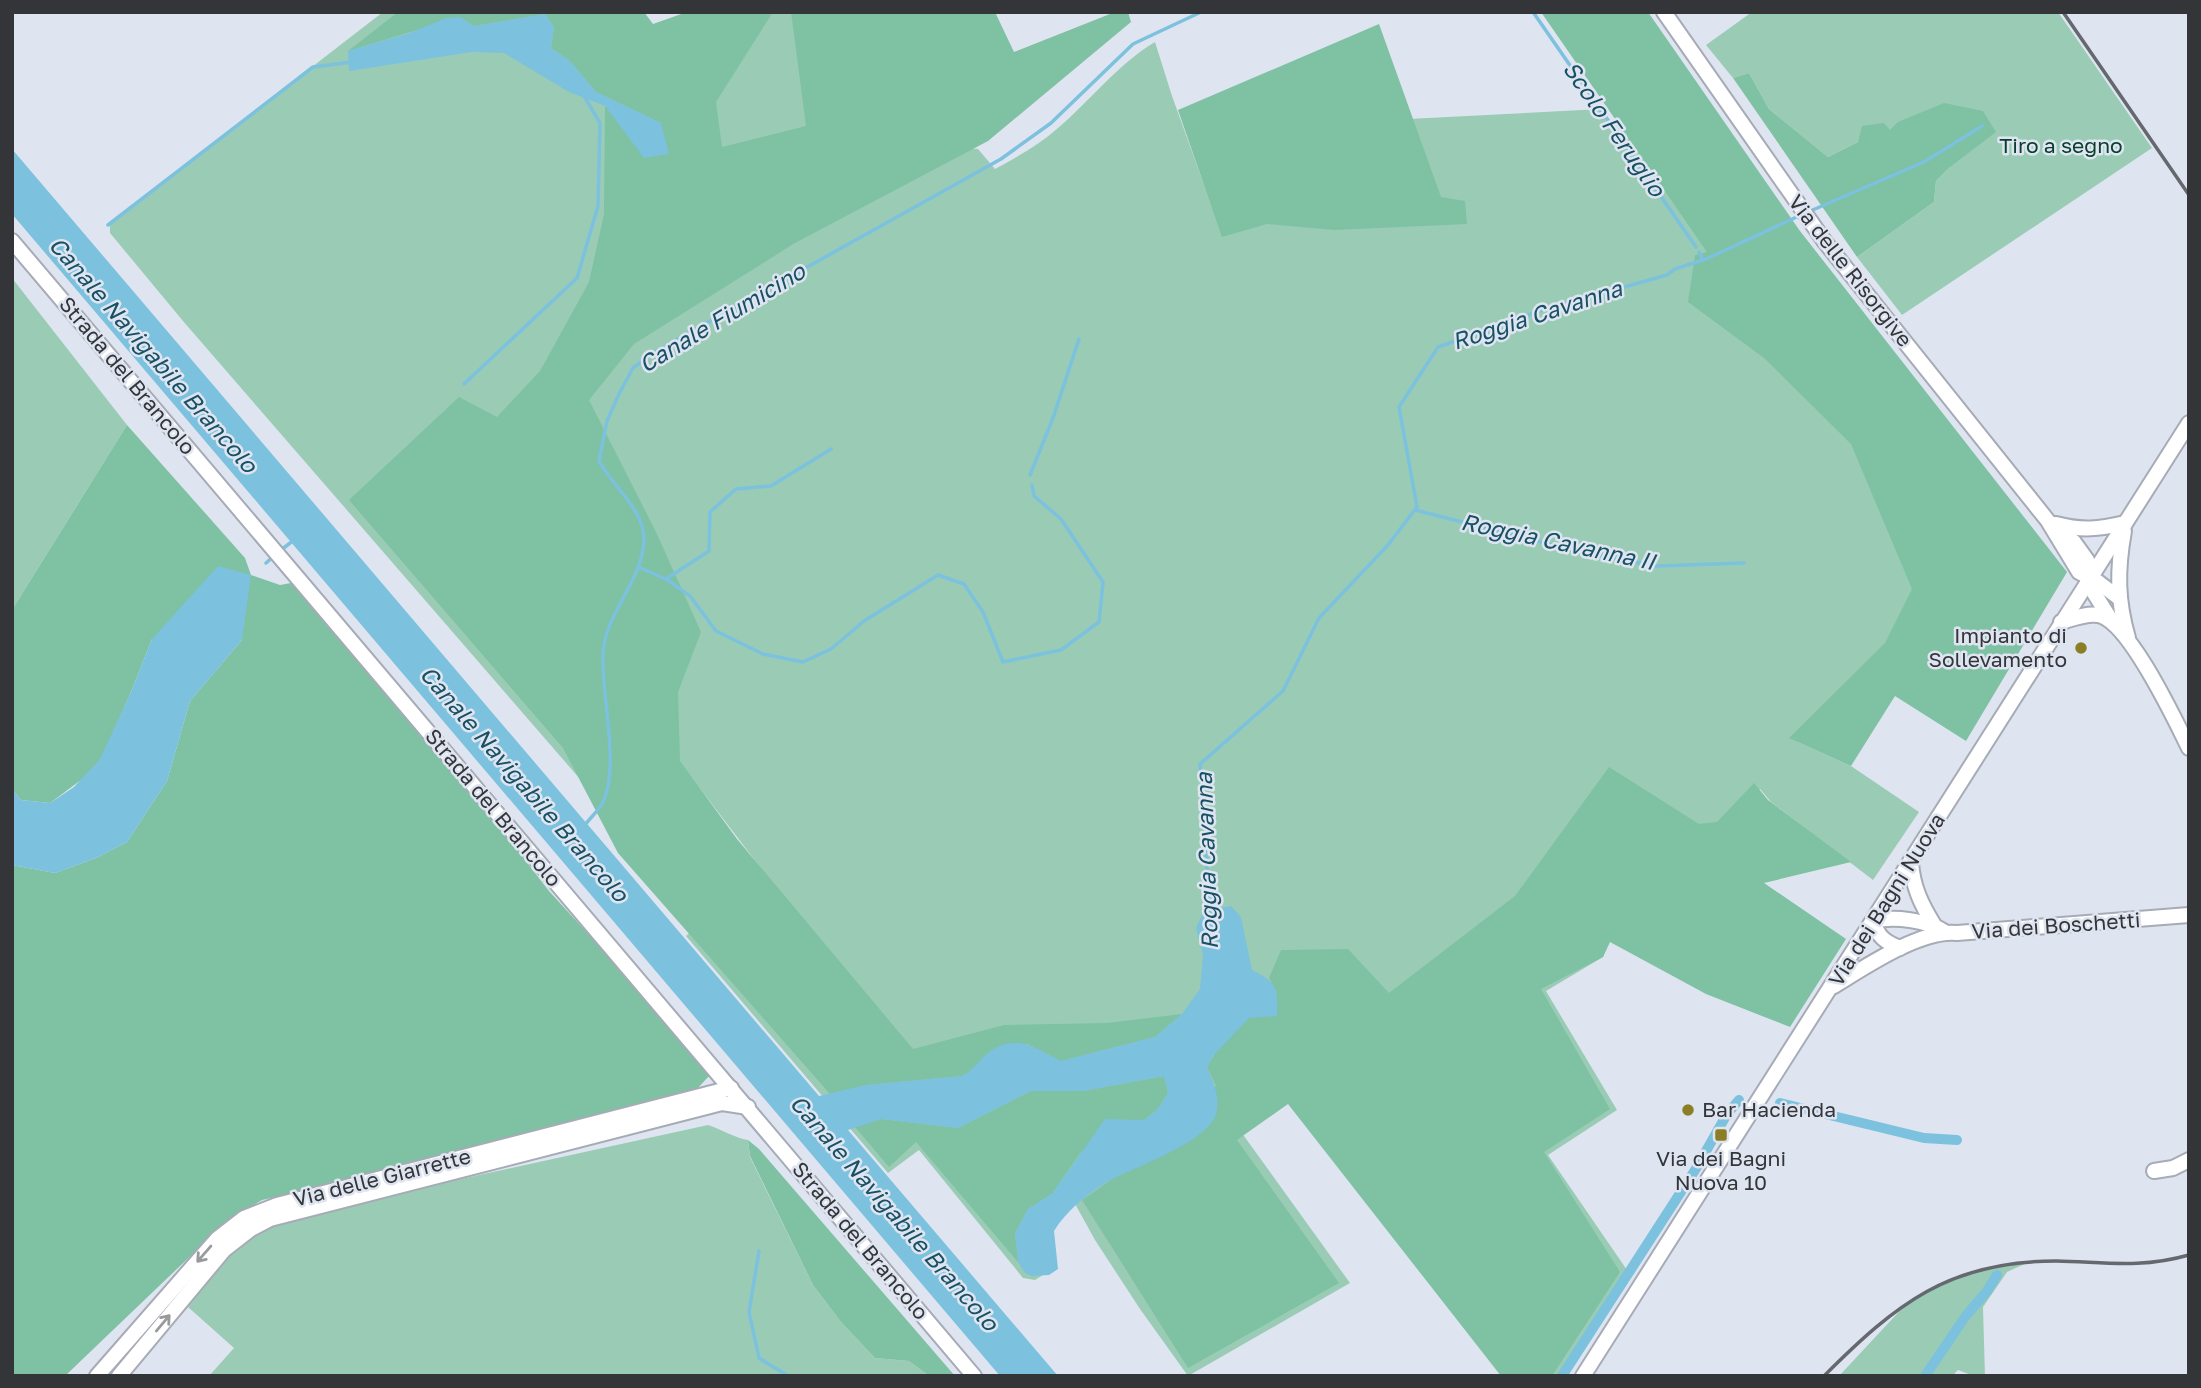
<svg xmlns="http://www.w3.org/2000/svg" width="2201" height="1388" viewBox="0 0 2201 1388" font-family="'Golos Text',sans-serif">
<style>
.green{fill:#9accb5}
.forest{fill:#7ec1a3}
.water{fill:#7cc1de}
.lines{fill:none;stroke-linecap:round;stroke-linejoin:round}
.stream{stroke:#7cc1de;stroke-width:3.5}
.canal{stroke:#7cc1de;stroke-width:10}
.minor-casing{stroke:#a6abb6;stroke-width:18}
.minor{stroke:#fff;stroke-width:14}
.rail{stroke:#65696f;stroke-width:3.5}
.oneway{stroke:#999a9c}
.poi-dot{fill:#8c7e24;stroke:#dfe5f0;stroke-width:2.5}
.labels{text-anchor:middle;stroke-width:5;stroke-linejoin:round;paint-order:stroke}
.park-label{font-size:21px;fill:#07412d;stroke:#dfe5f0}
.street-label{font-size:21px;fill:#333539;stroke:#dfe5f0}
.poi-label{font-size:21px;fill:#333539;stroke:#dfe5f0;text-anchor:end}
.water-label{font-size:23px;font-style:italic;fill:#185165;stroke:#dfe5f0}
</style>
<rect width="100%" height="100%" fill="#dfe5f0"/>
<g class="green">
<path d="M 383,12 L 638,12 L 651,32 L 724,12 L 990,12 L 837,136 L 978,149 L 995,169 C 1017,157 1039,145 1058,128 C 1091,100 1118,64 1155,42 L 1172,96 L 1212,207 L 1408,119 L 1601,109 L 1613,127 L 1621,123 L 1973,555 L 1798,742 L 1851,766 L 1919,812 L 1873,880 L 1771,802 L 1760,789 L 1609,942 L 1603,957 L 1546,991 L 1617,1110 L 1548,1155 L 1627,1270 L 1559,1376 L 1523,1376 L 1297,1089 L 1233,1125 L 1244,1136 L 1350,1283 L 1188,1376 L 1140,1309 L 1095,1240 L 1074,1202 L 1052,1216 L 1043,1275 L 1035,1280 L 1023,1278 L 919,1150 L 888,1173 L 686,936 L 760,867 L 679,761 L 580,779 L 183,321 L 110,233 L 110,223 Z"/>
<path d="M 1752,12 L 2058,12 L 2152,148 L 1902,315 L 1857,257 L 1934,202 L 1936,181 L 1950,167 L 1889,130 L 1858,142 L 1828,157 L 1769,109 L 1749,73 L 1733,78 L 1706,45 Z"/>
<path d="M 12,278 L 127,425 L 12,610 Z"/>
<path d="M 708,1125 C 721,1129 737,1139 748,1140 L 750,1157 L 813,1285 L 841,1322 L 875,1358 L 909,1361 L 929,1376 L 209,1376 L 234,1348 L 188,1307 L 229,1256 L 256,1233 L 275,1225 L 379,1197 Z"/>
<path d="M 2029,1262 L 2007,1272 L 1983,1307 L 1985,1376 L 1974,1376 L 1958,1370 L 1952,1376 L 1839,1376 L 1909,1301 L 1942,1283 L 1965,1273 L 2004,1264 Z"/>
</g>
<g class="forest">
<path d="M 398,12 L 644,12 L 653,24 L 687,12 L 773,12 L 716,102 L 722,147 L 806,126 L 791,12 L 995,12 L 1014,52 L 1115,12 L 1128,12 L 1131,22 L 988,141 L 795,243 L 634,344 L 589,400 L 656,532 L 701,632 L 678,692 L 680,761 L 737,839 L 913,1049 L 1004,1025 L 1107,1023 L 1182,1014 L 1155,1037 L 1061,1061 L 1027,1044 L 986,1055 L 973,1070 L 962,1076 L 866,1085 L 830,1094 L 618,853 L 563,748 L 349,500 L 459,397 L 497,417 L 540,371 L 589,282 L 604,214 L 605,106 L 622,125 L 661,123 L 596,92 L 570,61 L 551,48 L 554,27 L 545,14 L 474,26 L 460,17 L 348,51 Z"/>
<path d="M 1541,12 L 1648,12 L 1800,231 L 2067,572 L 1966,741 L 1895,696 L 1851,766 L 1789,738 L 1885,643 L 1912,589 L 1851,444 L 1764,358 L 1688,302 L 1695,255 L 1707,252 Z"/>
<path d="M 1379,24 L 1441,197 L 1465,201 L 1467,224 L 1334,230 L 1267,224 L 1222,237 L 1178,110 Z"/>
<path d="M 1749,73 L 1769,109 L 1828,157 L 1858,142 L 1862,126 L 1884,123 L 1890,130 L 1898,122 L 1944,103 L 1983,111 L 1996,132 L 1950,167 L 1936,181 L 1934,202 L 1857,257 L 1733,78 Z"/>
<path d="M 127,425 L 245,558 L 251,575 L 280,585 L 291,583 L 494,820 L 549,891 L 622,971 L 710,1075 L 696,1090 L 322,1187 L 262,1200 L 227,1221 L 65,1376 L 12,1376 L 12,865 L 55,873 L 96,858 L 127,842 L 167,781 L 190,701 L 242,640 L 152,639 L 131,692 L 101,759 L 81,780 L 50,803 L 21,800 L 12,789 L 12,610 Z"/>
<path d="M 1609,767 L 1699,824 L 1717,822 L 1754,783 L 1768,800 L 1851,862 L 1764,883 L 1846,939 L 1790,1027 L 1706,994 L 1610,942 L 1603,957 L 1541,989 L 1610,1109 L 1544,1152 L 1620,1272 L 1552,1376 L 1501,1376 L 1288,1104 L 1237,1140 L 1339,1283 L 1188,1368 L 1082,1200 L 1108,1182 L 1216,1086 L 1207,1067 C 1222,1038 1252,1015 1277,994 L 1269,978 L 1281,950 L 1348,949 L 1389,993 L 1515,896 Z"/>
<path d="M 1164,1076 L 1168,1093 L 1158,1109 L 1144,1120 L 1081,1152 L 1052,1194 L 1028,1209 L 1015,1233 L 1018,1262 L 916,1142 L 889,1167 L 855,1127 L 881,1119 L 958,1128 L 1031,1091 L 1083,1091 Z"/>
<path d="M 748,1140 L 759,1149 L 955,1376 L 929,1376 L 909,1361 L 875,1358 L 841,1322 L 813,1285 L 750,1156 Z"/>
</g>
<g class="water">
<path d="M 545,14 L 554,27 L 551,48 L 570,61 L 596,92 L 661,123 L 669,154 L 644,158 L 605,106 L 569,92 L 504,53 L 472,52 L 349,71 L 348,51 L 410,33 L 446,18 L 460,17 L 474,26 Z"/>
<path d="M 12,149 L 819,1096 L 866,1085 L 962,1076 C 974,1070 978,1061 988,1053 C 1016,1032 1034,1048 1061,1061 L 1155,1037 L 1182,1014 L 1200,989 L 1203,955 L 1196,928 L 1204,911 L 1231,906 L 1241,917 L 1252,970 C 1277,982 1278,988 1277,1016 L 1249,1018 L 1213,1056 L 1207,1067 C 1213,1081 1221,1098 1216,1114 C 1208,1142 1135,1167 1109,1181 C 1087,1194 1067,1210 1054,1231 L 1058,1269 L 1049,1275 L 1032,1276 L 1025,1273 L 1018,1262 L 1015,1233 L 1028,1209 L 1052,1194 L 1105,1119 L 1144,1120 L 1158,1109 L 1168,1093 L 1164,1076 L 1083,1091 L 1031,1091 L 958,1128 L 881,1119 L 848,1130 L 1058,1376 L 1000,1376 L 12,214 Z"/>
<path d="M 218,566 L 251,575 L 242,640 L 190,701 L 167,781 L 127,842 L 96,858 L 55,873 L 12,865 L 12,789 L 21,800 L 50,803 L 74,787 L 100,759 L 131,692 L 152,639 Z"/>
</g>
<g class="lines">
<g class="stream">
<path d="M 1533,12 L 1696,247"/>
<path d="M 1808,212 L 1924,162 L 1982,126"/>
<path d="M 108,225 L 313,67 L 352,62"/>
<path d="M 1704,260 L 1801,215"/>
<path d="M 464,384 L 577,278 L 598,206 L 600,123 L 584,96"/>
<path d="M 1030,475 L 1053,418 L 1079,339"/>
<path d="M 1415,510 L 1580,552 L 1657,566 L 1744,563"/>
<path d="M 281,550 L 294,540"/>
<path d="M 266,563 L 275,555"/>
<path d="M 638,567 L 666,579 L 690,596 L 716,631 L 763,654 L 803,662 L 831,649 L 864,621 L 938,575 L 964,584 L 983,612 L 1003,662 L 1061,650 L 1099,622 L 1103,582 L 1061,519 L 1034,496 L 1032,485"/>
<path d="M 666,579 L 709,551 L 710,512 L 736,489 L 771,486 L 831,449"/>
<path d="M 585,825 C 590,818 598,811 602,804 C 621,768 601,696 603,655 C 604,613 643,582 644,539 C 644,509 612,486 599,461 L 607,421 L 619,394 L 633,368 L 653,353 L 1001,159 L 1051,123 L 1133,44 L 1201,12"/>
<path d="M 1210,914 L 1200,764 L 1283,691 L 1319,618 L 1388,545 L 1417,507 L 1399,407 L 1438,347 L 1542,310 L 1667,275 L 1675,269 L 1703,260 L 1699,252"/>
<path d="M 759,1251 L 749,1312 L 759,1358 L 788,1376"/>
</g>
<g class="canal">
<path d="M 1780,1103 L 1924,1138 L 1957,1140"/>
<path d="M 1562,1376 L 1697,1167 L 1727,1114 L 1739,1100"/>
<path d="M 1925,1376 L 1965,1317 L 1987,1291 L 1997,1275"/>
</g>
<g class="minor-casing">
<g id="minor">
<path d="M 1664,12 L 1825,242 L 2048,521 L 2079,572 L 2098,582 L 2119,598"/>
<path d="M 12,241 L 974,1376"/>
<path d="M 2056,524 C 2082,531 2099,529 2125,523"/>
<path d="M 2055,527 L 2074,542 L 2087,560 L 2094,593 L 2111,620"/>
<path d="M 2124,531 C 2117,570 2117,600 2128,638"/>
<path d="M 2061,622 C 2072,619 2086,613 2098,615 C 2129,621 2175,720 2189,748"/>
<path d="M 1911,863 C 1913,887 1921,904 1934,925"/>
<path d="M 1873,921 C 1894,916 1927,920 1945,932"/>
<path d="M 1873,921 C 1878,937 1885,942 1900,948"/>
<path d="M 1834,986 C 1865,967 1921,929 1957,933 L 2189,915"/>
<path d="M 2154,1171 L 2173,1168 L 2189,1160"/>
<path d="M 97,1376 L 217,1239 L 244,1218 L 277,1205 L 731,1088"/>
<path d="M 119,1376 L 224,1250 L 251,1229 L 270,1219 L 722,1103 L 748,1107"/>
<path d="M 1583,1376 L 2189,423"/>
</g>
</g>
<use href="#minor" class="minor"/>
<g class="rail">
<path d="M 2063,12 L 2189,195"/>
<path d="M 1824,1376 C 1896,1304 1949,1261 2056,1261 C 2105,1262 2139,1269 2189,1255"/>
</g>
</g>
<defs><path id="oneway-shaft" d="M-6 0H5M1.5-3L5.5 0L1.5 3" fill="none" stroke-width="1.6" stroke-linecap="round" stroke-linejoin="round" transform="scale(1.75)"/></defs>
<g class="oneway">
<use href="#oneway-shaft" transform="translate(204 1254) rotate(131)"/>
<use href="#oneway-shaft" transform="translate(163 1323) rotate(-50)"/>
</g>
<g class="poi-dot">
<circle cx="2081" cy="648" r="7"/>
<circle cx="1688" cy="1110" r="7"/>
<rect x="1714" y="1128" width="14" height="14" rx="3.5"/>
</g>
<g class="labels">
<g class="park-label">
<text x="2061" y="153">Tiro a segno</text>
</g>
<g class="street-label">
<text transform="translate(1850 271) rotate(52)" y="7">Via delle Risorgive</text>
<text transform="translate(127 376) rotate(50)" y="7">Strada del Brancolo</text>
<text transform="translate(493 808) rotate(50)" y="7">Strada del Brancolo</text>
<text transform="translate(1887 900) rotate(-58)" y="7">Via dei Bagni Nuova</text>
<text transform="translate(2056 926) rotate(-4)" y="7">Via dei Boschetti</text>
<text transform="translate(382 1178) rotate(-14)" y="7">Via delle Giarrette</text>
<text transform="translate(860 1241) rotate(50)" y="7">Strada del Brancolo</text>
</g>
<g class="poi-label">
<text x="2067" y="643">Impianto di<tspan x="2067" dy="24">Sollevamento</tspan></text>
<text x="1702" y="1117" text-anchor="start">Bar Hacienda</text>
<text x="1721" y="1166" text-anchor="middle">Via dei Bagni<tspan x="1721" dy="24">Nuova 10</tspan></text>
</g>
<g class="water-label">
<text transform="translate(1614 129) rotate(55)" y="8">Scolo Feruglio</text>
<text transform="translate(1537 315) rotate(-18)" y="8">Roggia Cavanna</text>
<text transform="translate(722 318) rotate(-31)" y="8">Canale Fiumicino</text>
<text transform="translate(153 355) rotate(49)" y="8">Canale Navigabile Brancolo</text>
<text transform="translate(1558 542) rotate(12)" y="8">Roggia Cavanna II</text>
<text transform="translate(524 784) rotate(49)" y="8">Canale Navigabile Brancolo</text>
<text transform="translate(1207 861) rotate(-92)" y="8">Roggia Cavanna</text>
<text transform="translate(894 1213) rotate(49)" y="8">Canale Navigabile Brancolo</text>
</g>
</g>
<rect width="2201" height="1388" fill="none" stroke="#333539" stroke-width="28"/>
</svg>
